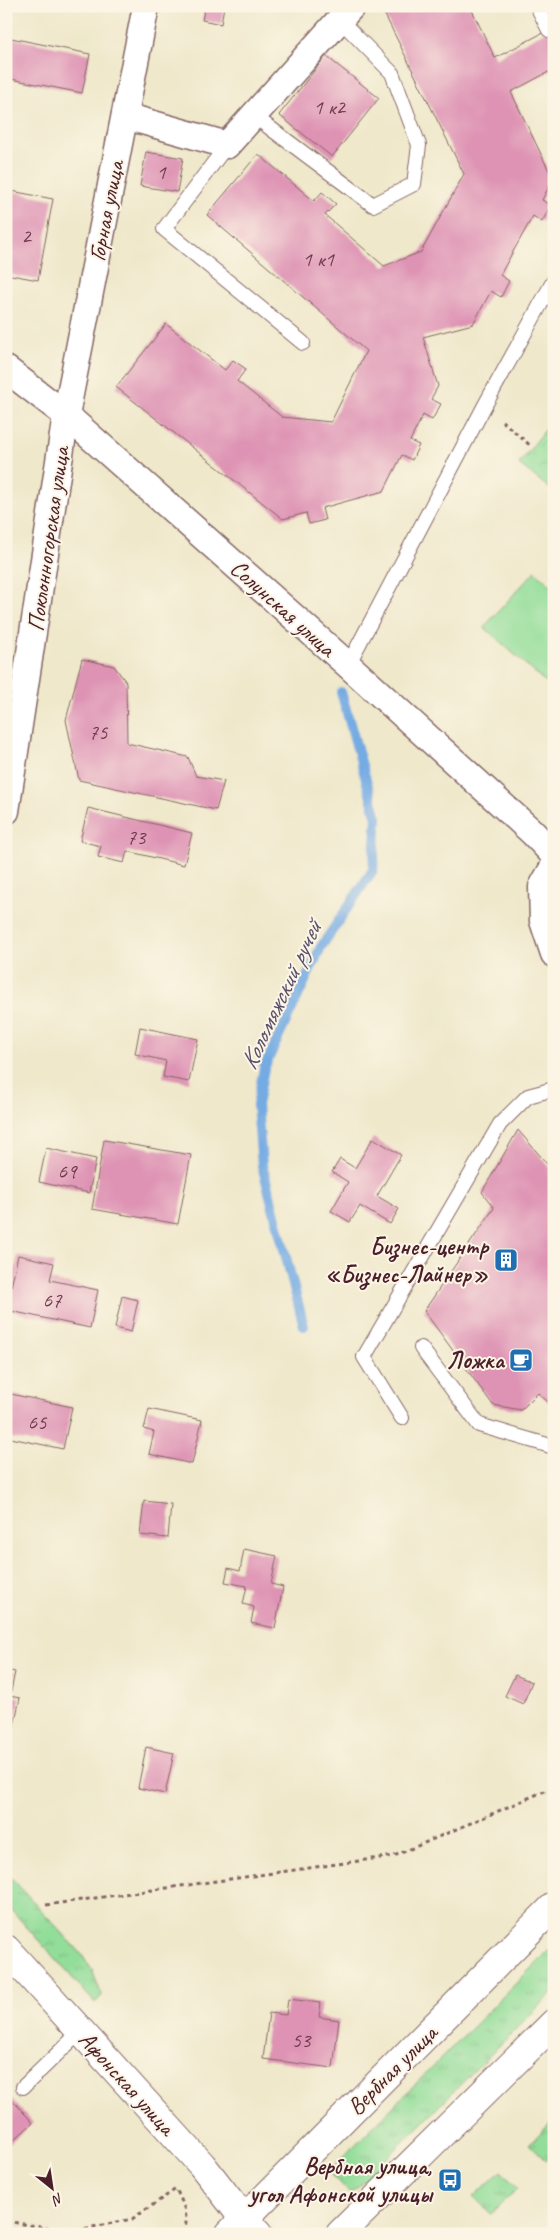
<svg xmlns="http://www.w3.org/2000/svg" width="560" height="2240" viewBox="0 0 560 2240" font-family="Caveat,sans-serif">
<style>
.grass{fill:url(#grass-tufts);stroke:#6e7e62}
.park{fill:url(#park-crowns);stroke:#6e7e62}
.pitch{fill:#92dd99;stroke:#6e7e62}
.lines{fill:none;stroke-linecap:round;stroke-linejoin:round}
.stream{stroke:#75abe3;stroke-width:10}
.building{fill:#de93b4}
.service-casing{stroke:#846563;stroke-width:16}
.minor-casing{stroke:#846563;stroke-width:29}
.tertiary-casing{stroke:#846563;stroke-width:30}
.secondary-casing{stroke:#846563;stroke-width:30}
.path{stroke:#846563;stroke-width:3;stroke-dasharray:4 4;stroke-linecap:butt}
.service{stroke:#fff;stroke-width:14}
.minor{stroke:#fff;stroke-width:26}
.tertiary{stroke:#fff;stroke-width:28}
.secondary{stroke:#fff;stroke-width:28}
.labels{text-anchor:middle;stroke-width:4;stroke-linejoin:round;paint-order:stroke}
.number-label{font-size:21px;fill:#6f3c4d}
.street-label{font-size:24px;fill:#4a1f2b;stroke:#fcf5e5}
.poi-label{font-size:24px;font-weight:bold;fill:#4a1f2b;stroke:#fcf5e5;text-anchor:end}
.water-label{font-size:25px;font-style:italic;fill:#59506b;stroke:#fcf5e5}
</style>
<defs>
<pattern id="grass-tufts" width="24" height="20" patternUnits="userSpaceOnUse" patternTransform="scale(1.25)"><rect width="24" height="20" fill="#92dd99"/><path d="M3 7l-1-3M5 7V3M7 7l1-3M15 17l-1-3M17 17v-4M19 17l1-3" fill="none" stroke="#7fbd84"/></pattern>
<pattern id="park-crowns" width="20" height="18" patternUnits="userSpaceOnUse" patternTransform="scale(1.25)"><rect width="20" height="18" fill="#92dd99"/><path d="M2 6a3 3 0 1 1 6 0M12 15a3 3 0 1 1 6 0" fill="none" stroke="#7fbd84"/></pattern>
</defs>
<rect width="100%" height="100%" fill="#fcf5e5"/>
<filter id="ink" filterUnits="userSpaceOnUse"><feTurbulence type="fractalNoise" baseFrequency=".02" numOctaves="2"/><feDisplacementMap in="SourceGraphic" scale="10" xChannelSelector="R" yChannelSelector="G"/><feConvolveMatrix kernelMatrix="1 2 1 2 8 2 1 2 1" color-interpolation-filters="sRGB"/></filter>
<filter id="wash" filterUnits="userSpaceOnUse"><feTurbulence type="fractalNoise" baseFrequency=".0096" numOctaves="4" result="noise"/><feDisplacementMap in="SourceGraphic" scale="20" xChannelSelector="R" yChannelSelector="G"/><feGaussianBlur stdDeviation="1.12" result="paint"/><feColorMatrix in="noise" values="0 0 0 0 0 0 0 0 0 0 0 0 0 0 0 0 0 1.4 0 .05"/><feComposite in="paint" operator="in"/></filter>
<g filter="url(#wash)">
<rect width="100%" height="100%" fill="#efe8cb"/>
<g class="grass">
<path d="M 6,1872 L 79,1951 L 92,1970 L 102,1996 L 95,2003 L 6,1904 Z"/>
<path d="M 554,1945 L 554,1991 L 351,2194 L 328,2172 Z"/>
<path d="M 554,2120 L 554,2154 L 546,2161 L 529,2144 Z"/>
<path d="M 501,2171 L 518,2188 L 491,2214 L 474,2197 Z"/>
</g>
<path class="park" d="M 554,418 L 554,492 L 519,464 Z"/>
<path class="pitch" d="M 535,571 L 554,588 L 554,690 L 484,627 Z"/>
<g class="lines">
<path class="stream" d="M 304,1326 L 262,1165 L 257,1105 L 264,1068 L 321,947 L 373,870 L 377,818 L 341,692"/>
</g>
<g id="blocks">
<g class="building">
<path d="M 205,6 L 224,6 L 221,24 L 202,20 Z"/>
<path d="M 396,6 L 470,6 L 495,58 L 554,27 L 554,69 L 511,92 L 553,179 L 542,200 L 551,205 L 542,222 L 533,216 L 500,275 L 509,281 L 501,297 L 491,291 L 473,324 L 423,337 L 438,386 L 431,399 L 441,404 L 432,420 L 423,415 L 410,441 L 419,445 L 412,460 L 402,455 L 384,491 L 322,508 L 325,520 L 309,524 L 306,513 L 283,519 L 116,387 L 166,324 L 225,370 L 233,360 L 246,369 L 237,381 L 282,417 L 331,422 L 366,351 L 207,215 L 258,154 L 314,201 L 322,192 L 336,204 L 325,215 L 384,266 L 421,252 L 464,174 L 384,13 Z"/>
<path d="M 6,37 L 90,54 L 82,93 L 6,78 Z"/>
<path d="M 326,56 L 379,98 L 332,157 L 279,115 Z"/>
<path d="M 146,152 L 183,158 L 177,192 L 140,186 Z"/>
<path d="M 6,190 L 53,199 L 38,280 L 6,274 Z"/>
<path d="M 82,659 L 114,666 L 126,682 L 127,743 L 188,757 L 196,776 L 224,781 L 216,810 L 79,780 L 66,720 Z"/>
<path d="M 88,808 L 192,833 L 184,865 L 127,851 L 124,863 L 98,857 L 101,846 L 80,841 Z"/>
<path d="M 140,1027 L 198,1039 L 189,1082 L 163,1077 L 166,1061 L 135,1054 Z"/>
<path d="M 518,1130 L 554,1172 L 554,1407 L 538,1393 L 521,1410 L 493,1405 L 424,1311 L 494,1208 L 482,1192 Z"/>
<path d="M 373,1138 L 401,1155 L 377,1196 L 399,1209 L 390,1224 L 360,1206 L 350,1222 L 331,1211 L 348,1182 L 332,1172 L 340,1159 L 355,1168 Z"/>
<path d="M 104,1140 L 191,1155 L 178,1224 L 92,1209 Z"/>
<path d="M 46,1148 L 96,1159 L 89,1193 L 39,1182 Z"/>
<path d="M 18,1255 L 54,1263 L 50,1280 L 98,1290 L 90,1328 L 6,1310 Z"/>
<path d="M 122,1296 L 138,1300 L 131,1332 L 115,1328 Z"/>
<path d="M 6,1393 L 72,1407 L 63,1449 L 6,1437 Z"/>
<path d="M 149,1409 L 202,1420 L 192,1464 L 149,1454 L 154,1432 L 144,1429 Z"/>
<path d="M 144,1501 L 171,1504 L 168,1538 L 140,1535 Z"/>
<path d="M 244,1549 L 277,1556 L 271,1584 L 283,1587 L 275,1628 L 251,1623 L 254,1607 L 243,1604 L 247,1586 L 225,1582 L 228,1568 L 240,1571 Z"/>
<path d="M 6,1670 L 15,1672 L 10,1696 L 20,1698 L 13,1730 L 6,1728 Z"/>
<path d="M 515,1675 L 532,1682 L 523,1704 L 505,1696 Z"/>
<path d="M 146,1747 L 174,1753 L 165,1794 L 138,1788 Z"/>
<path d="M 288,1999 L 321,2003 L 319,2017 L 339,2020 L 333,2068 L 263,2059 L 269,2013 L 286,2015 Z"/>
<path d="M 6,2093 L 33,2123 L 6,2147 Z"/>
</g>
</g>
</g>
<g filter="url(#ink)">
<use href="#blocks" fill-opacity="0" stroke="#846563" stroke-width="1"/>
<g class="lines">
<g class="service-casing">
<g id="service">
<path d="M 537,6 L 549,30"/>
<path d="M 254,116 L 373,205 L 414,184 L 419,145 L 392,73 L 340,20"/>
<path d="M 227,145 L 164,229 L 303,343"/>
<path d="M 348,665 L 485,405 L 554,280"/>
<path d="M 421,1348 L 479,1425 L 554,1447"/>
<path d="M 402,1418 L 364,1357 L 500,1124 L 528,1096 L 554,1089"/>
<path d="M 23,2087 L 80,2032"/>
</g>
</g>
<g class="minor-casing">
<g id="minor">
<path d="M 125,116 L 227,145 L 352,6"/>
<path d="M 6,369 L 66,415 L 348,665 L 532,832 L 554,855"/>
<path d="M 6,811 L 66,415 L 146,6"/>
<path d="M 554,866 L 542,887 L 543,921 L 554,954"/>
</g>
</g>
<g class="tertiary-casing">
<path id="tertiary" d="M 6,1949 L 202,2165 L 244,2219 L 258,2234"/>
</g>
<g class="secondary-casing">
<g id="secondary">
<path d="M 229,2234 L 554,1906"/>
<path d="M 340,2234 L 554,2023"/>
</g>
</g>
<g class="path">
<path d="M 502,421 L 532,447"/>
<path d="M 46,1905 L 394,1856 L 554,1787"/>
<path d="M 6,2221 L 68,2232 L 132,2219 L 176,2189 C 184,2205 189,2216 184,2234"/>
</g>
<use href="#service" class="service"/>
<use href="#minor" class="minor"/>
<use href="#tertiary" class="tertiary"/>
<use href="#secondary" class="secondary"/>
</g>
</g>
<defs>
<g id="building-square" transform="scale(1.25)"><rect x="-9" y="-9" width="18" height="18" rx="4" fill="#1f6fb2" stroke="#fcf5e5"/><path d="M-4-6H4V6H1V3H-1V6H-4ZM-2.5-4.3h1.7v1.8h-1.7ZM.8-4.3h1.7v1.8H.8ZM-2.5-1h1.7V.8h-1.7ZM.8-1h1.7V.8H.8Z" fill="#fff"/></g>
<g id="cafe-square" transform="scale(1.25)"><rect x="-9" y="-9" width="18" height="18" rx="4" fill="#1f6fb2" stroke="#fcf5e5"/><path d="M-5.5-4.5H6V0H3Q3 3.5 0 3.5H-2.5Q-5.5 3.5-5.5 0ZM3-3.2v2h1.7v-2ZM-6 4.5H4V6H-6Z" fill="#fff"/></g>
<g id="bus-square" transform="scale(1.25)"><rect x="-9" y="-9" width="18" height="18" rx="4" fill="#1f6fb2" stroke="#fcf5e5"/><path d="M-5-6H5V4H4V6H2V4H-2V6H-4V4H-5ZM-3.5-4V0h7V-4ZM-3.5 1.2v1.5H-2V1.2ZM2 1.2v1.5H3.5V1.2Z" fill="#fff"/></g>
</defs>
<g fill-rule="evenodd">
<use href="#building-square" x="506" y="1260"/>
<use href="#cafe-square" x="521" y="1360"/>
<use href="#bus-square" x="450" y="2180"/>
</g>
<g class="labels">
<g class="number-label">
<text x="329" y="114">1 к2</text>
<text x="161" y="179">1</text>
<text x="26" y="243">2</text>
<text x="318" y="266">1 к1</text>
<text x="98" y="739">75</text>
<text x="136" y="844">73</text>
<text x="67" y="1178">69</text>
<text x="52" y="1307">67</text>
<text x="37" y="1429">65</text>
<text x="301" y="2047">53</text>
</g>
<g class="street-label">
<text transform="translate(106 211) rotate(-79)" y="8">Горная улица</text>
<text transform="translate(48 539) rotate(-82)" y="8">Поклонногорская улица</text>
<text transform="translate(283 608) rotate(42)" y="8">Солунская улица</text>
<text transform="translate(392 2070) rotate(-45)" y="8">Вербная улица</text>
<text transform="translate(127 2083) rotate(48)" y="8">Афонская улица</text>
</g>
<g class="poi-label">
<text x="488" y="1254">Бизнес-центр<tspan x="488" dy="28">«Бизнес-Лайнер»</tspan></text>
<text x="504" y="1368">Ложка</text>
<text x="432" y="2174">Вербная улица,<tspan x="432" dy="28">угол Афонской улицы</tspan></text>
</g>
<g class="water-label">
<text transform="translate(280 995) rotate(-65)" y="9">Коломяжский ручей</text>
</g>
</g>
<rect width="560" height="2240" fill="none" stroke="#fcf5e5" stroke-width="25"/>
<g transform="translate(52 2188) rotate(150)" stroke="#fcf5e5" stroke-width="4" paint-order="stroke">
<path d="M0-4L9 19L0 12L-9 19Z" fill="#4a1f2b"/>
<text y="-8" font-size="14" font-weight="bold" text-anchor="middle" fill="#4a1f2b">N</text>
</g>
</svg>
